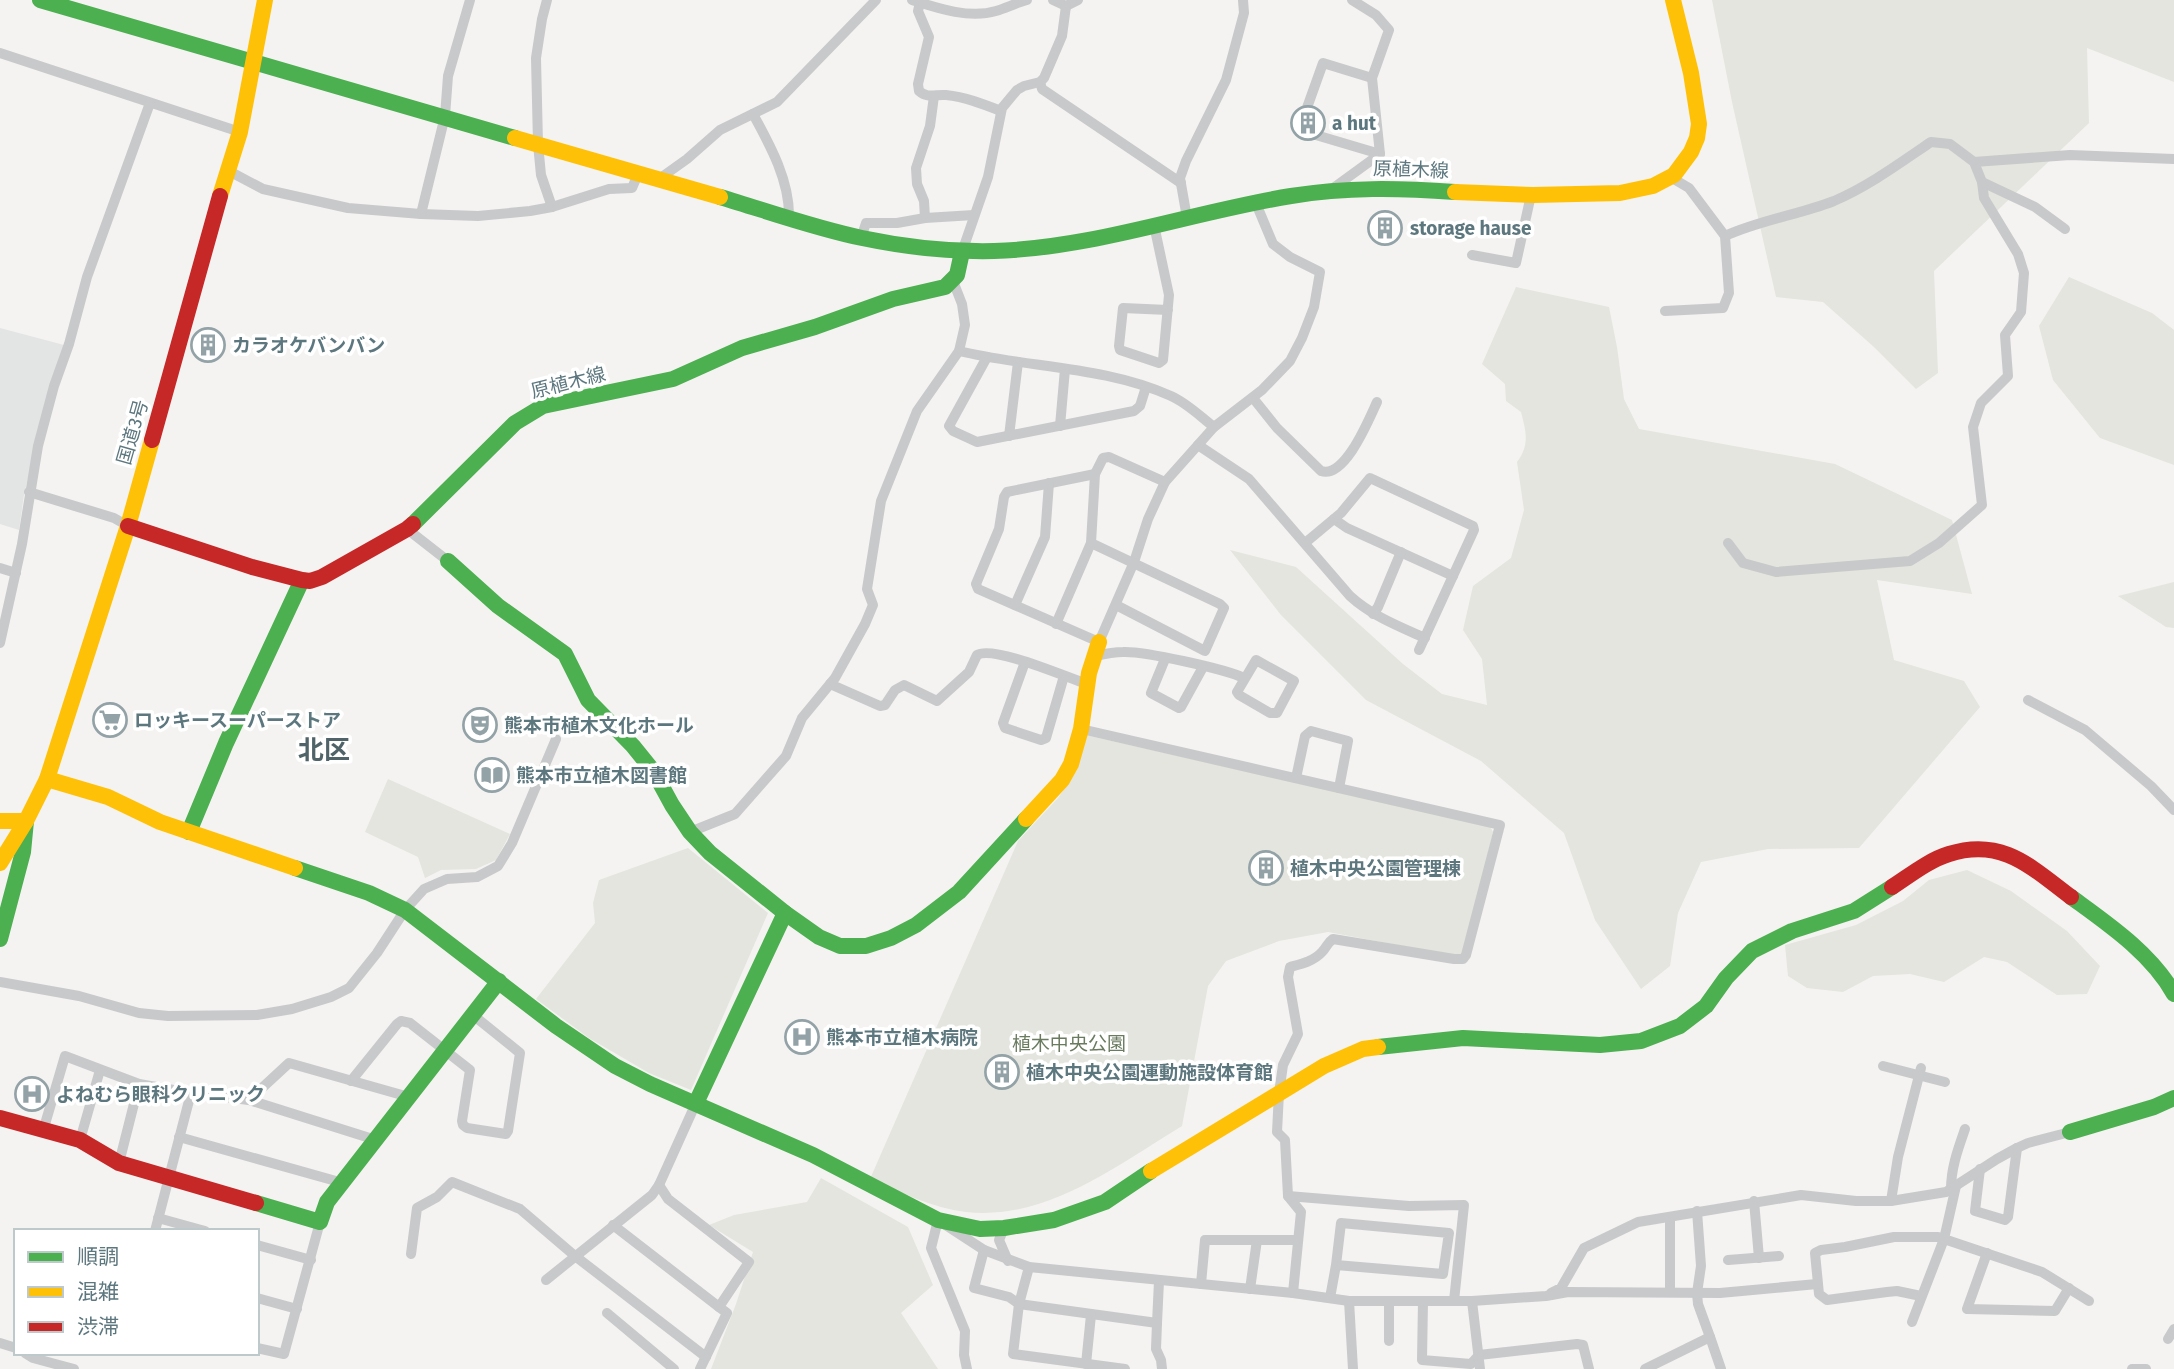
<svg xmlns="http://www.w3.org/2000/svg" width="2174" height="1369" viewBox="0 0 2174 1369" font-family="'Fira Sans','Noto Sans JP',sans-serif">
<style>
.built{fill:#e3e5e4}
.green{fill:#e4e5de}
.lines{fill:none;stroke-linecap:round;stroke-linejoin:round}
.street{stroke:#c8c9ca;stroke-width:10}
.fast{stroke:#4caf50;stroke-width:16}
.slow{stroke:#ffc107;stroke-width:16}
.jam{stroke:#c62828;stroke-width:16}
.labels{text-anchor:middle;stroke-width:7;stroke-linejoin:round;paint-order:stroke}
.poi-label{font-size:19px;font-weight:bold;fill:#5d777f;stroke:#fff;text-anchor:start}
.street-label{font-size:19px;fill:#5d777f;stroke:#fff}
.park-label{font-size:19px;fill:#6b7b60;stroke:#fff}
.district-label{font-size:26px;font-weight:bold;fill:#4f6369;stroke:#fff}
</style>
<rect width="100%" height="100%" fill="#f4f3f1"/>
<path class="built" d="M 0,328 L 64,345 L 50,384 L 24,495 L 19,530 L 0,524 Z"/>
<g class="green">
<path d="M 1712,0 L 2174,0 L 2174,82 L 2087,48 L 2089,123 L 1934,271 L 1938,373 L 1916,389 L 1874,347 L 1823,302 L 1776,297 L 1732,102 Z"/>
<path d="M 2069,277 L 2152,313 L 2174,330 L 2174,465 L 2100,438 L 2053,380 L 2039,326 Z"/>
<path d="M 1516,287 L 1609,307 L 1617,347 L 1624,399 L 1639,429 L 1835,464 L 1952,520 L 1972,594 L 1877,580 L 1894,660 L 1964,681 L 1980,707 L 1859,848 L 1768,849 L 1701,862 L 1678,913 L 1670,966 L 1641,989 L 1595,920 L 1564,833 L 1481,761 L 1366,700 L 1281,615 L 1230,550 L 1296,567 L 1403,664 L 1442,694 L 1487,705 L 1482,659 L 1463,630 L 1473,586 L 1511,558 L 1524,510 L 1517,462 C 1530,445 1526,431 1521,412 L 1506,401 L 1505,384 L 1482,364 Z"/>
<path d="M 2174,582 L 2174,628 L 2166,627 L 2118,596 Z"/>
<path d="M 1085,735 L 1490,826 L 1493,832 L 1464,952 L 1456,956 L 1328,932 L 1279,941 L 1226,961 L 1208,986 L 1182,1126 C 1117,1165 1047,1221 966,1212 C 932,1208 901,1192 870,1179 L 1018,841 L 1058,798 L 1077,770 Z"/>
<path d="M 388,779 L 510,834 L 496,860 L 476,869 L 441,870 L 425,878 L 418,857 L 365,832 Z"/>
<path d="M 688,848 L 768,913 L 691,1090 L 649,1073 L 589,1038 L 536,999 L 595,923 L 593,903 L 599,880 Z"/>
<path d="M 1967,870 L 2011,891 L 2067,931 L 2100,966 L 2087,994 L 2057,995 L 2007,962 L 1984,957 L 1944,982 L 1910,974 L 1873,976 L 1843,992 L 1807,988 L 1788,976 L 1785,945 L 1856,925 L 1903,901 L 1929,880 Z"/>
<path d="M 821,1178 L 908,1227 L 933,1285 L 901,1313 L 938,1369 L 711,1369 L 736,1304 L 753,1252 L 709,1225 L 734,1215 L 807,1202 Z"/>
</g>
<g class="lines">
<g class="street">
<path d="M 547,0 L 542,19 L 536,58 L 538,144 L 541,175 L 552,207"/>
<path d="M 912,0 C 937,8 969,19 996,11 C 1006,8 1016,3 1027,0"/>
<path d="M 1053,0 L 1066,6 L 1078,0"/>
<path d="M 920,2 L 918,11 L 929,37 L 918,84 L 919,91 C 928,99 935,94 946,95 C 965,97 983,104 1001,111"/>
<path d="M 0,53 L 240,132"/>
<path d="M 1372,78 L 1323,63 L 1299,130 L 1380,154"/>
<path d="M 1040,82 L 1042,89 L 1181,183"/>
<path d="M 753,114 C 770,145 790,181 789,218"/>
<path d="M 1974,162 L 2070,155 L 2174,159"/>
<path d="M 227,170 L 263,189 L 348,208 L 421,214 L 478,216 L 530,211 L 552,207 L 609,189 L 632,188 L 638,174"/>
<path d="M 659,179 L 687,159 L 720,130 L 777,102 L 876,0"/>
<path d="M 1332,189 L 1380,154 L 1372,78 L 1389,30 L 1376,15 L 1352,0"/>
<path d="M 421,214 L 445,116 L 448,76 L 470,0"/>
<path d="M 925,218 L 924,201 L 917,184 L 916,168 L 930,126 L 934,96"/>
<path d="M 1187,218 L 1180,178 L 1186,161 L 1226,80 L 1244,13 L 1243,0"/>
<path d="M 1154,225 L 1169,295 L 1163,360 L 1159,363 L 1120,350 L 1119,346 L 1123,308 L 1168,310"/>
<path d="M 1725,236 C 1760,220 1798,215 1834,201 C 1869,186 1900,163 1931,142 L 1950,144 L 1974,162 L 1982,182 L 2035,207 L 2065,229"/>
<path d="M 861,238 L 866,223 L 897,223 L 925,218 L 974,215"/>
<path d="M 962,252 L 988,177 L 1002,108 L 1017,90 L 1024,86 L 1040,82 L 1044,78 L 1062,36 L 1066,6"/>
<path d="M 1472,255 L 1516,263 L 1531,195"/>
<path d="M 1665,311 L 1723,308 L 1729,293 L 1725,236 L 1689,188 L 1672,178"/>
<path d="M 959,351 C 1029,368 1104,366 1171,396 C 1187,403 1201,417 1214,427"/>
<path d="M 987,357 L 949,426 L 953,431 L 977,442 L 1134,411 L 1140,406 L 1146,387"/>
<path d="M 1253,398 L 1277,428 L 1321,471 C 1345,479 1369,419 1377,402"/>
<path d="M 1060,426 L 1065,369"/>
<path d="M 1009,436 L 1018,362"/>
<path d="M 1198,445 L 1249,479 L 1350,596 C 1372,616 1398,626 1425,638"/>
<path d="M 1095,474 L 1007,492 L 1004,497 L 999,529 L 976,584 L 978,589 L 1099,642 L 1134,562 L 1148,519 L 1165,482 L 1214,427 L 1262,390 L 1290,361 L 1302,338 L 1314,307 L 1320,272 L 1290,257 L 1273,244 L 1255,201"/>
<path d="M 29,492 L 114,518 L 128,526"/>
<path d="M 1334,519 L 1347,528 L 1453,576"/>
<path d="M 407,529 L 448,561"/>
<path d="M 1091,543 L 1220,604 L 1224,608 L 1205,651 L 1116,605"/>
<path d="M 1305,543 L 1341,513 L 1370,478 L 1473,526 L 1474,530 L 1419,650"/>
<path d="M 1728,543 L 1743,563 L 1776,572 L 1910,561 L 1939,543 L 1982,505 L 1973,427 L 1981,403 L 2008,376 L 2005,335 L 2021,312 L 2024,273 L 2018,254 L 1984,198 L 1982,182"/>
<path d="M 0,568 L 16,573"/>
<path d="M 1015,605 L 1045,537 L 1049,483"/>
<path d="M 1373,614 L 1378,607 L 1401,552"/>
<path d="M 1056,624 L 1091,543 L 1095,474 L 1103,458 L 1109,457 L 1165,482"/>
<path d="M 0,643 L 22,544 L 38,446 L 54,386 L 69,344 L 87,277 L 150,103"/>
<path d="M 1095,656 C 1104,654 1114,652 1123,652 C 1144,651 1225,669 1244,678"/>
<path d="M 1165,659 L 1151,693 L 1179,708 L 1181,707 L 1203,667"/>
<path d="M 1256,660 L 1294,681 L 1277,713 L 1270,713 L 1239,695 L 1237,692 Z"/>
<path d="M 1025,662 L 1003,723 L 1005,728 L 1041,740 L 1046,738 L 1064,676"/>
<path d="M 830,684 L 880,706 L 885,705 L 895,690 L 904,685 L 937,701 L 969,672 L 977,655 C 993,645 1066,677 1087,684"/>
<path d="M 2028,700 L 2085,730 L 2151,786 L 2174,810"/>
<path d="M 1081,729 L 1500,825 L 1466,955 L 1463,959 L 1454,959 L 1333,939 C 1327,943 1327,947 1322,952 C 1314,961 1301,964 1290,967 L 1288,977 L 1298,1034 L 1283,1065 L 1279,1093 L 1277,1132 L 1285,1140 L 1288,1196 L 1301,1212 L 1293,1293"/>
<path d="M 1296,778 L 1305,736 L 1311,731 L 1348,741 L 1339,788"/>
<path d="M 690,832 L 735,814 L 786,756 L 802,718 L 835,678 L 865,624 L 873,605 L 867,589 L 881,501 L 917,411 L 959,351 L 965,325 L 962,304 L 953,281"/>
<path d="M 0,982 L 79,996 L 139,1013 L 168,1016 L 257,1015 L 292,1009 L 331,997 L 349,988 L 377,953 L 405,910 L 424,889 L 447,879 L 477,877 L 498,866 L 512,843 L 556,739"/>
<path d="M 1883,1066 L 1945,1082"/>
<path d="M 351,1081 L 397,1024 L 401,1021 L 410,1023 L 470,1070 L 462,1121 L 463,1125 L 467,1128 L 506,1134 L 508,1131 L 520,1053 L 473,1015"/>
<path d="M 43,1131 L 65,1056 L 139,1084 L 191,1093 L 249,1100"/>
<path d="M 179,1137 L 343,1183"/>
<path d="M 80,1140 L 100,1070"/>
<path d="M 376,1140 L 249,1100 L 289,1063 L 409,1097"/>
<path d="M 119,1163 L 139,1084"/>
<path d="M 1980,1169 L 1975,1211 L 2005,1220 L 2008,1217 L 2017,1148"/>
<path d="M 659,1185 L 668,1199 L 749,1262 L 719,1307 L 727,1313 L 700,1369"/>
<path d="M 1951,1189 C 1951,1168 1958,1149 1965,1129"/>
<path d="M 1288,1196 L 1409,1206 L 1464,1205 L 1454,1301"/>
<path d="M 1754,1201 L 1759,1258"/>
<path d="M 1891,1201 L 1898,1157 L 1921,1068"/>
<path d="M 1670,1217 L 1670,1291"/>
<path d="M 158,1218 L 205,1231"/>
<path d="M 613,1225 L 719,1307"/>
<path d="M 1004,1228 L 999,1240 L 1008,1261"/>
<path d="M 155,1231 L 191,1093"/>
<path d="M 257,1245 L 311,1260"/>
<path d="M 984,1250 L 974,1288 L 1009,1297 L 1019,1304 L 1157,1323 L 1156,1349 L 1161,1360 L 1162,1369"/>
<path d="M 1987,1253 L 1967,1309 L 2055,1311 L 2069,1288"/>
<path d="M 411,1254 L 417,1208 L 437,1197 L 452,1182 L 520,1209 L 575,1256 L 706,1357"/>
<path d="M 1728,1260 L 1779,1256"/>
<path d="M 1029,1267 L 1019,1304 L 1013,1354 L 1125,1369"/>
<path d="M 546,1280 L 652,1195 L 659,1185 L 696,1103"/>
<path d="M 1201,1284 L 1205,1240 L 1298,1240"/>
<path d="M 1250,1289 L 1257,1240"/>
<path d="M 1551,1293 L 1561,1288 L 1584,1248 L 1638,1222 L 1801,1195 L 1856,1201 L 1891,1201 L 1946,1192 L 1997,1159 L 2017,1148 L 2028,1143 L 2070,1132"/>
<path d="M 1921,1296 L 1897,1291 L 1887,1292 L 1827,1300 L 1819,1294 L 1815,1253 L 1821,1250 L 1845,1247 L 1894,1237 L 1938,1237 L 2042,1272 L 2089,1301"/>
<path d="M 257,1298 L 297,1309"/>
<path d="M 1330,1298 L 1336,1265 L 1443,1274 L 1449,1233 L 1341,1223 L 1336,1265"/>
<path d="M 1349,1301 L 1353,1369"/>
<path d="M 1389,1301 L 1389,1341"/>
<path d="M 1423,1301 L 1422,1360 L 1471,1364 L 1479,1355 L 1577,1344 L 1583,1345 L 1589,1369"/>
<path d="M 1472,1301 L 1480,1369"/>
<path d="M 607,1313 L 674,1369"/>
<path d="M 1912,1322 L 1944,1239 L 1956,1186"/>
<path d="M 1157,1323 L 1159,1281"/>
<path d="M 1710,1337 L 1721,1369"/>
<path d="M 2168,1339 L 2174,1329"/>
<path d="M 0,1343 L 16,1348"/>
<path d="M 257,1348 L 284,1354 L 320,1222"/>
<path d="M 25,1353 L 33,1358 L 74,1369"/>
<path d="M 1086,1364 L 1091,1315"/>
<path d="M 967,1369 L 964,1355 L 965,1331 L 931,1248 L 938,1220 L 984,1250 L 1029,1267 L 1293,1293 L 1349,1301 L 1472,1301 L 1546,1296 L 1568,1292 L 1720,1293 L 1817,1284"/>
<path d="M 1645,1369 L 1710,1337 L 1698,1304 L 1697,1293 L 1701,1266 L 1697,1211"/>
<path d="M 2132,1369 L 2146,1369"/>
</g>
<g class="fast">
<path d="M 40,0 L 515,138"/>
<path d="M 720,197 C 767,211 814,228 862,238 C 905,247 950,252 994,251 C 1095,248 1192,212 1291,196 C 1346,187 1399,188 1455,192"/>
<path d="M 413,524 L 515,423 L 543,406 L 673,379 L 742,348 L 815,327 L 893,299 L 945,287 L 957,275 L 962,252"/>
<path d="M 448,561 L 498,606 L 565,654 L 588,700 L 633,746 L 654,772 L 672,805 L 690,832 L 710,853 L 785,913 L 819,937 L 840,946 L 866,946 L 891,938 L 916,925 L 959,892 L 1026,819"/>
<path d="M 189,832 L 226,743 L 302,580"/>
<path d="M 295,868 L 369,893 L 405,910 L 556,1026 L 615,1066 L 650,1084 L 813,1155 L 938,1220 L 980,1229 L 1004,1228 L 1054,1220 L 1105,1202 L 1151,1171"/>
<path d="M 2071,897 C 2108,924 2151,953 2174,994"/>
<path d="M 0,939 L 23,852 L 26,821"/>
<path d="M 1378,1047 L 1463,1038 L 1600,1045 L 1641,1041 L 1680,1026 L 1706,1006 L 1726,978 L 1752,951 L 1792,931 L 1854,911 L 1892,887"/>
<path d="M 696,1103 L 785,913"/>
<path d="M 2070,1132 L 2154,1107 L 2174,1098"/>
<path d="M 256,1203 L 320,1222 L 327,1202 L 499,981"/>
</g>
<g class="slow">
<path d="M 515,138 L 720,197"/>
<path d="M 1455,192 L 1533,195 L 1620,193 L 1653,186 L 1674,175 L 1691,152 L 1697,138 L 1699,124 L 1691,73 L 1673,0"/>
<path d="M 220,196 L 240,132 L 265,0"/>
<path d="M 47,779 L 108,797 L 160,822 L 295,868"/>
<path d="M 1026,819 L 1062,780 L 1071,764 L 1081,729 L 1089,673 L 1099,642"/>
<path d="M 0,821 L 26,821"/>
<path d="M 0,863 L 26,821 L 47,779 L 128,526 L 152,440"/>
<path d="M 1151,1171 L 1324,1066 L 1363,1049 L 1378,1047"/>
</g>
<g class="jam">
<path d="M 152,440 L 220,196"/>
<path d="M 128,526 L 252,567 L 302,580 L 310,581 L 322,577 L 407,529 L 413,524"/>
<path d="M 1892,887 C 1909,876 1929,860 1949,854 C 2002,837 2031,867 2071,897"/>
<path d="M 0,1118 L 80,1140 L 119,1163 L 256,1203"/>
</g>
</g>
<defs>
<g id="building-ring" transform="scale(1.75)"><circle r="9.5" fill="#fff" stroke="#92a2a7" stroke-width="1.5"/><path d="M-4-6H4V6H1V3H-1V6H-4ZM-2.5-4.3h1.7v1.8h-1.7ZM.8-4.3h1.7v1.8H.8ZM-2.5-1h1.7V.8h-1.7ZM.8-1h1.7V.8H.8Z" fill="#92a2a7"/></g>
<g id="supermarket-ring" transform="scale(1.75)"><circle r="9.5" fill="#fff" stroke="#92a2a7" stroke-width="1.5"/><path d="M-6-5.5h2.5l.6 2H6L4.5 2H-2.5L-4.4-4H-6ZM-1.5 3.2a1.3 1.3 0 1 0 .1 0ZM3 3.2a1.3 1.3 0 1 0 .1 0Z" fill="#92a2a7"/></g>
<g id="theatre-ring" transform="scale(1.75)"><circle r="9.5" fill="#fff" stroke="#92a2a7" stroke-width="1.5"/><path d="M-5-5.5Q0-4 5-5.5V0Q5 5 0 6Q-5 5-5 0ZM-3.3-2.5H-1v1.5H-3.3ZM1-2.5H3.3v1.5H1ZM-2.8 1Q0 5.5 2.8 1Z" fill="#92a2a7"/></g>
<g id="library-ring" transform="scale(1.75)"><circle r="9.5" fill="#fff" stroke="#92a2a7" stroke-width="1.5"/><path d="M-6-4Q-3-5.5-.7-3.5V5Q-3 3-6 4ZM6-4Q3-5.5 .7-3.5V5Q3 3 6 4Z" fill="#92a2a7"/></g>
<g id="hospital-ring" transform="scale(1.75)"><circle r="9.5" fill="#fff" stroke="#92a2a7" stroke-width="1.5"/><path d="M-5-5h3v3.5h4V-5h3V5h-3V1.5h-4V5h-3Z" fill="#92a2a7"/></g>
</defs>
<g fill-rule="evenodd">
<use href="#building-ring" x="1308" y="123"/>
<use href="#building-ring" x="1385" y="228"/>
<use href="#building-ring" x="208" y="345"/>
<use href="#supermarket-ring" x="110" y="720"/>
<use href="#theatre-ring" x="480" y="725"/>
<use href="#library-ring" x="492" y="775"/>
<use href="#building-ring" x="1266" y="868"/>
<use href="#hospital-ring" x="802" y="1037"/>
<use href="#building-ring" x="1002" y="1072"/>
<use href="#hospital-ring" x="32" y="1094"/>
</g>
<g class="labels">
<g class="poi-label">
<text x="1332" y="130">a hut</text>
<text x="1410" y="235">storage hause</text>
<text x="232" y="352">カラオケバンバン</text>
<text x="134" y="727">ロッキースーパーストア</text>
<text x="504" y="732">熊本市植木文化ホール</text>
<text x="516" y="782">熊本市立植木図書館</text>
<text x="1290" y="875">植木中央公園管理棟</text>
<text x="826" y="1044">熊本市立植木病院</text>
<text x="1026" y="1079">植木中央公園運動施設体育館</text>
<text x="56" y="1101">よねむら眼科クリニック</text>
</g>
<g class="street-label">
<text transform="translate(1411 169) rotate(2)" y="7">原植木線</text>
<text transform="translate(568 382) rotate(-14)" y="7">原植木線</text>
<text transform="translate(132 432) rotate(-74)" y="7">国道3号</text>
</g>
<g class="park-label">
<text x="1069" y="1050">植木中央公園</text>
</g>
<g class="district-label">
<text x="324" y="759">北区</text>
</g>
</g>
<rect x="14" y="1229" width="245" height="126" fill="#ffffff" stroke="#bec9cc" stroke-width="2"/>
<rect x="28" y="1252" width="35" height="10" fill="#4caf50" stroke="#bec9cc" stroke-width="2"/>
<text x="77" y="1264" font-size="21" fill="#5d777f">順調</text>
<rect x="28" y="1287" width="35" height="10" fill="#ffc107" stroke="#bec9cc" stroke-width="2"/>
<text x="77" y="1299" font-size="21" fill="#5d777f">混雑</text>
<rect x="28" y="1322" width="35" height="10" fill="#c62828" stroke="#bec9cc" stroke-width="2"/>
<text x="77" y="1334" font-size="21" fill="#5d777f">渋滞</text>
</svg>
